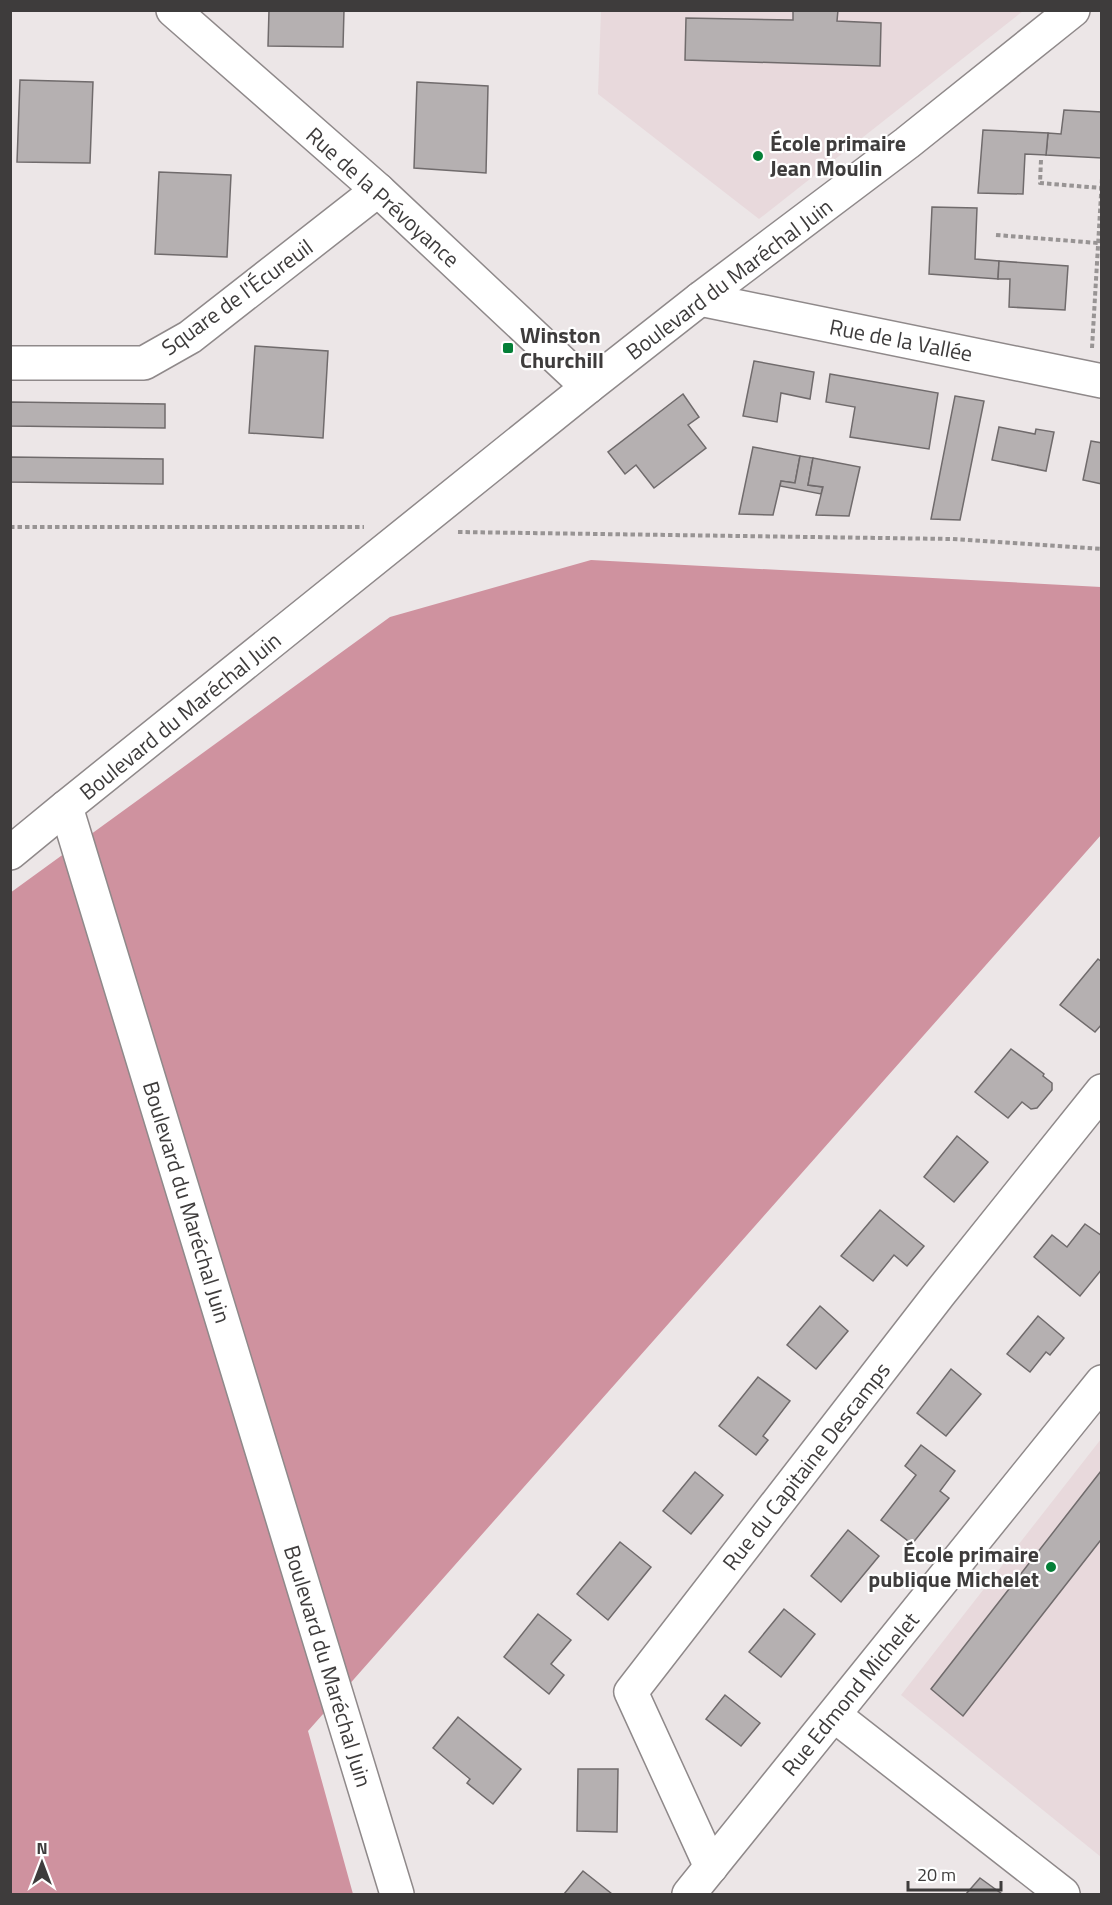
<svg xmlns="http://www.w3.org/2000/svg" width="1112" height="1905" viewBox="0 0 1112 1905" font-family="'Titillium Web',sans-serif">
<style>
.built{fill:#e8d9dc}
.forest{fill:#cf929f}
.building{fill:#b5b0b1;stroke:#706b6c;stroke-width:1.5}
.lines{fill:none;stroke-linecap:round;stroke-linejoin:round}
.minor-casing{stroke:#8f898a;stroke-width:36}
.path{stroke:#989494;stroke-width:4;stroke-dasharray:4.5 3;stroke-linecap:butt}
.minor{stroke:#fff;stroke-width:33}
.poi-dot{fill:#047f37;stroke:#fff;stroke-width:2}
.labels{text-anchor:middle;stroke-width:4.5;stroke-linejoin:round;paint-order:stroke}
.poi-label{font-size:22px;font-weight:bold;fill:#3e3c3c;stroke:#fff;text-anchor:start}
.street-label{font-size:22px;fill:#3e3c3c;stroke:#fff}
</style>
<rect width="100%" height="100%" fill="#ece6e7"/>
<g class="built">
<path d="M 601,11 L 1023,11 L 759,219 L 598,94 Z"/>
<path d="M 1101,1439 L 1101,1857 L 901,1695 Z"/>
</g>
<path class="forest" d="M 591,560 L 1101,587 L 1101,835 L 308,1731 L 353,1894 L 11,1894 L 10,893 L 390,617 Z"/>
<g class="building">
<path d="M 269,10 L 344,10 L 343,47 L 268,46 Z"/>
<path d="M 793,10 L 838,10 L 837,21 L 881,23 L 880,66 L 685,60 L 686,18 L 793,20 Z"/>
<path d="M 20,80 L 93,82 L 90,163 L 17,162 Z"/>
<path d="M 417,82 L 488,86 L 486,173 L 414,168 Z"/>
<path d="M 1064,110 L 1102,112 L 1102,158 L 1046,155 L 1048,133 L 1061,134 Z"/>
<path d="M 983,130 L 1048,133 L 1046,155 L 1025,154 L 1023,194 L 978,193 Z"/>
<path d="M 159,172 L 231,175 L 227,257 L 155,254 Z"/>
<path d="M 932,207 L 977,208 L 975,259 L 999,261 L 998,279 L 929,274 Z"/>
<path d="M 999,261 L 1068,266 L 1065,310 L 1009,307 L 1010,279 L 998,279 Z"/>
<path d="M 255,346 L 328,351 L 323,438 L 249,433 Z"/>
<path d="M 754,361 L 814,372 L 810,399 L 781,393 L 777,422 L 743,416 Z"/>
<path d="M 830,374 L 938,393 L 929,449 L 850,437 L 855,407 L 826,402 Z"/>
<path d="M 683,394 L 699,417 L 688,425 L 706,448 L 654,488 L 636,465 L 625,474 L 608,452 Z"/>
<path d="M 955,396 L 984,401 L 960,520 L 931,519 Z"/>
<path d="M 10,402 L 165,404 L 165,428 L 10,426 Z"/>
<path d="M 999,427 L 1035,434 L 1036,429 L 1054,432 L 1046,471 L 992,460 Z"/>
<path d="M 1091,441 L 1102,443 L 1102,484 L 1083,480 Z"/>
<path d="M 753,447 L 800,456 L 795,483 L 781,481 L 773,515 L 739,514 Z"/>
<path d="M 800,456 L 813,458 L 808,485 L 823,487 L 821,494 L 780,486 L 781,481 L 795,483 Z"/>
<path d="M 10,457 L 163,459 L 163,484 L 10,482 Z"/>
<path d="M 813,458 L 860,467 L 849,516 L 816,515 L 823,487 L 808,485 Z"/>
<path d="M 1098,959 L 1102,962 L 1102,1024 L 1095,1032 L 1060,1005 Z"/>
<path d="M 1011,1049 L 1044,1074 L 1043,1076 L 1052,1083 L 1052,1090 L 1037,1108 L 1031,1109 L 1022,1102 L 1008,1118 L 975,1092 Z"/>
<path d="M 957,1136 L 988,1162 L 954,1202 L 924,1177 Z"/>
<path d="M 880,1210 L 924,1246 L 907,1266 L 894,1255 L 873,1281 L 841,1256 Z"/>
<path d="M 1085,1224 L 1102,1236 L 1102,1269 L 1080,1296 L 1034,1257 L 1052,1235 L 1067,1247 Z"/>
<path d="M 820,1306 L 848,1331 L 816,1369 L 787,1345 Z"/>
<path d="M 1038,1316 L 1064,1338 L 1050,1355 L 1046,1352 L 1030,1372 L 1007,1354 Z"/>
<path d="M 951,1369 L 981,1394 L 946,1436 L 917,1413 Z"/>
<path d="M 758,1377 L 790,1401 L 763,1436 L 768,1440 L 756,1455 L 719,1426 Z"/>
<path d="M 921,1445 L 955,1471 L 940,1491 L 949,1498 L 912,1544 L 881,1520 L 916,1475 L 905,1466 Z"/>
<path d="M 1101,1471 L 1102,1542 L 1100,1541 L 963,1716 L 931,1689 Z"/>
<path d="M 695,1472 L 723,1495 L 691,1534 L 663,1511 Z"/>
<path d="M 848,1530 L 879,1556 L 841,1602 L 811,1576 Z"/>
<path d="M 620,1542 L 651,1567 L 608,1620 L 577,1594 Z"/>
<path d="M 784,1609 L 815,1634 L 781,1677 L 749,1652 Z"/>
<path d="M 538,1614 L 571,1640 L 551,1664 L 564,1675 L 549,1694 L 504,1657 Z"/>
<path d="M 725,1695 L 760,1723 L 741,1746 L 706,1719 Z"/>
<path d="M 458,1717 L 521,1769 L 493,1804 L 467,1783 L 470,1779 L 433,1748 Z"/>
<path d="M 578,1769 L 618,1769 L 617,1832 L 577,1831 Z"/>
<path d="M 583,1871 L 612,1894 L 564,1894 Z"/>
<path d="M 980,1878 L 1002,1894 L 966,1894 Z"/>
</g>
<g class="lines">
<g class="minor-casing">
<g id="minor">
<path d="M 173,10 L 378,190 L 588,387"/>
<path d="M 700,299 L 1102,381"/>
<path d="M 10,363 L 144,363 L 190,337 L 378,190"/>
<path d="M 10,853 L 66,807"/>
<path d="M 834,1715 L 1063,1894"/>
<path d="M 711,1867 L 631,1692 L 940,1293 L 1102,1091"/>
<path d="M 397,1894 L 66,807 L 588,387 L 700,299 L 907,143 L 1073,10"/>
<path d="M 689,1894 L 1102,1382"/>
</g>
</g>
<g class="path">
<path d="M 1041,160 L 1040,183 L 1101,188"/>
<path d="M 996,235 L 1098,243"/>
<path d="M 1092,348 L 1102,178"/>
<path d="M 10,527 L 364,527"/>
<path d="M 458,532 L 952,539 L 1102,549"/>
</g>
<use href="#minor" class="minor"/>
</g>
<g class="poi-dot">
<circle cx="758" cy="156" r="6"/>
<rect x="502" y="342" width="12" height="12" rx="3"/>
<circle cx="1051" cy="1567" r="6"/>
</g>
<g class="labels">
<g class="poi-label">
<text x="770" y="151">École primaire<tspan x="770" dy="25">Jean Moulin</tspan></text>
<text x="520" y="343">Winston<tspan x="520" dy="25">Churchill</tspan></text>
<text x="1039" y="1562" text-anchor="end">École primaire<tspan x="1039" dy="25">publique Michelet</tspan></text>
</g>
<g class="street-label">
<text transform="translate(383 197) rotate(42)" y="8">Rue de la Prévoyance</text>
<text transform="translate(729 279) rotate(-37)" y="8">Boulevard du Maréchal Juin</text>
<text transform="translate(237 297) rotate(-36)" y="8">Square de l'Écureuil</text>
<text transform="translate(901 340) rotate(11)" y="8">Rue de la Vallée</text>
<text transform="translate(180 716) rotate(-39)" y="8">Boulevard du Maréchal Juin</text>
<text transform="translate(187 1202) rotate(73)" y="8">Boulevard du Maréchal Juin</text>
<text transform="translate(806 1466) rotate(-52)" y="8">Rue du Capitaine Descamps</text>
<text transform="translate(328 1666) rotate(73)" y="8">Boulevard du Maréchal Juin</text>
<text transform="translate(850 1694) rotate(-51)" y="8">Rue Edmond Michelet</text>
</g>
</g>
<rect width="1112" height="1905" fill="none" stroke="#3e3c3c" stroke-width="24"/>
<g transform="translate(42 1863)" stroke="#ffffff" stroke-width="4.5" paint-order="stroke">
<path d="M0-4.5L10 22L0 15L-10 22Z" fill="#3e3c3c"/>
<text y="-9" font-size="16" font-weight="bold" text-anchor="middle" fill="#3e3c3c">N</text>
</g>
<path d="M908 1881v9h93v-9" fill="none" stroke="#3e3c3c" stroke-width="3"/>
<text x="917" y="1881" font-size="18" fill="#3e3c3c" stroke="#ffffff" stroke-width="4.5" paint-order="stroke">20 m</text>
</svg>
